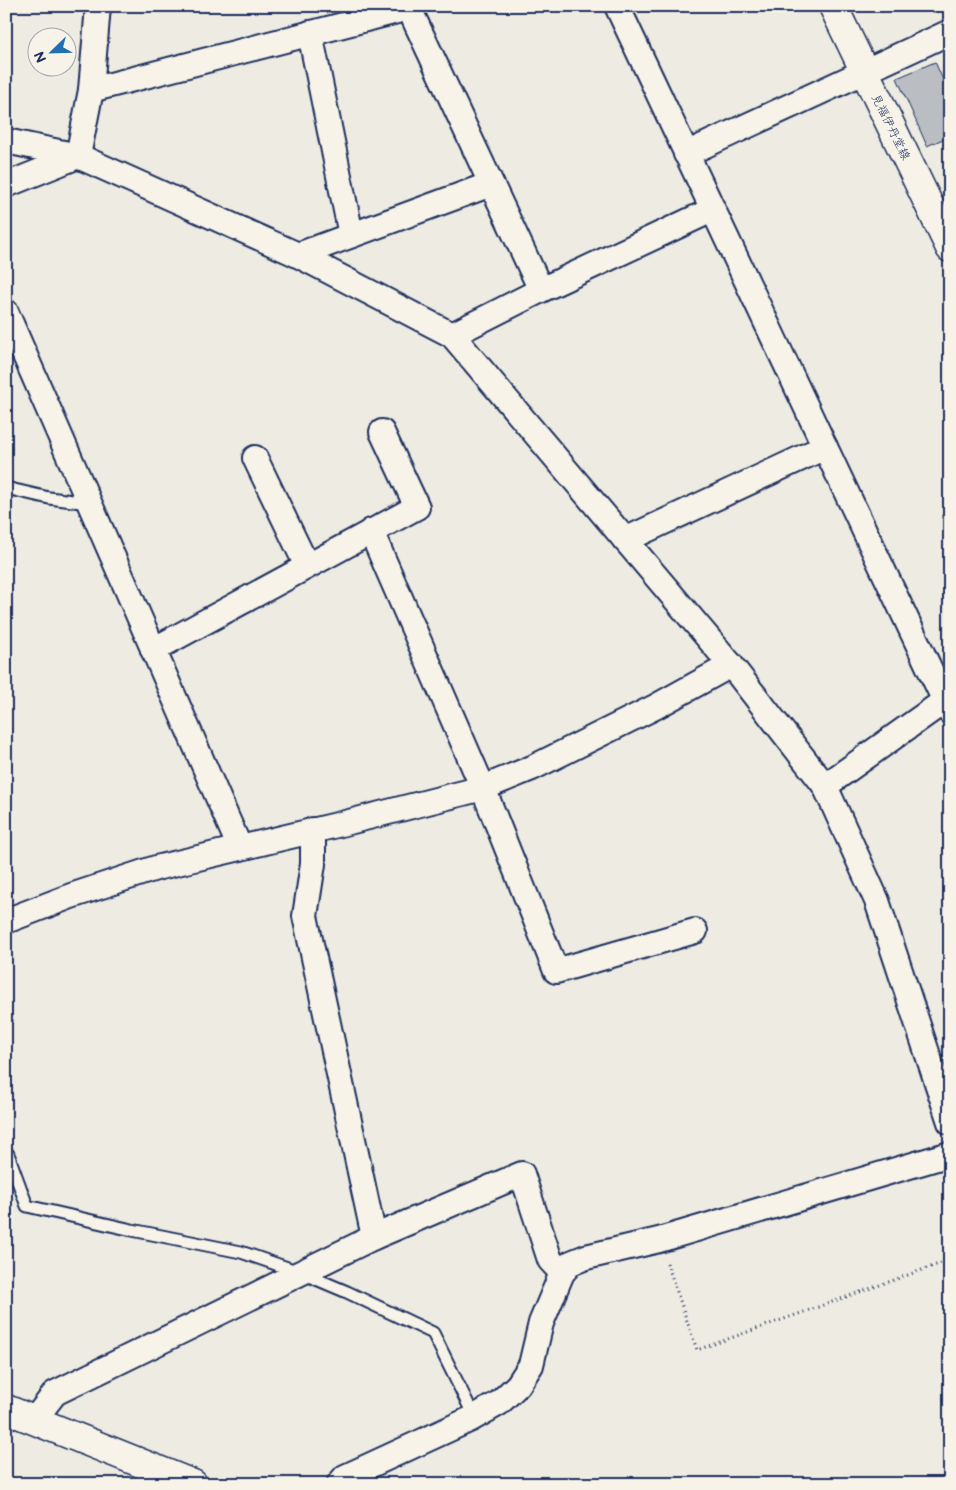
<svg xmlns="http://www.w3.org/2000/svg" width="956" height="1490" viewBox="0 0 956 1490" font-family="'Balsamiq Sans','Klee One',sans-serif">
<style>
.building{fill:#babdc2;stroke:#1b2f5e}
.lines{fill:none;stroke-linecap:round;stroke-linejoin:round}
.service-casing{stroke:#1b2f5e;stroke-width:15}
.minor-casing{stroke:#1b2f5e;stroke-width:28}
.tertiary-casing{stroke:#1b2f5e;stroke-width:31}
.path{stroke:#1b2f5e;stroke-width:3;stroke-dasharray:1 4;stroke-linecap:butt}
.service{stroke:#f7f3e8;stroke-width:11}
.minor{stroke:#f7f3e8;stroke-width:24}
.tertiary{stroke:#f7f3e8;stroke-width:28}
.labels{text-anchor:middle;stroke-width:4;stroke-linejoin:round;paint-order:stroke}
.street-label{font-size:12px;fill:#1b2f5e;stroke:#f7f3e8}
</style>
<rect width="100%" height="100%" fill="#eeebe2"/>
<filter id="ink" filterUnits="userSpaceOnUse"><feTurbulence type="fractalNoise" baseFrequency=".02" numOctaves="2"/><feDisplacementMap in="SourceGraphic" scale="10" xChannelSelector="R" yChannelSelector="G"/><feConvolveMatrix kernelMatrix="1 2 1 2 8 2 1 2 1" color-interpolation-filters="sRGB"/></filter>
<g filter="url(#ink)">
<path class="building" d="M 935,62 L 950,95 L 950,136 L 927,146 L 897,78 Z"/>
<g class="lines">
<g class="service-casing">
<g id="service">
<path d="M 6,488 L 49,498 L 89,503"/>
<path d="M 6,1153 L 8,1154 L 27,1206 L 132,1230 L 241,1252 L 302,1273 L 347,1292 L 433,1333 L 469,1406 L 471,1419"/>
</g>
</g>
<g class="minor-casing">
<g id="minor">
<path d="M 408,6 L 541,290"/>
<path d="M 617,6 L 950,712"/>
<path d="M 310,33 L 351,235"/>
<path d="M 91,90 L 409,8"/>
<path d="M 6,141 L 78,156 L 298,255 L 452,335 L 731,665 L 825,786 L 877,901 L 950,1122"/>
<path d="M 686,154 L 950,32"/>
<path d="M 78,156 L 91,90 L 98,6"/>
<path d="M 6,185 L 78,156"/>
<path d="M 298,255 L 491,184"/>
<path d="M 6,312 L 240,848"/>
<path d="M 452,335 L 541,290 L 712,210"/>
<path d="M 255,458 L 307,566"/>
<path d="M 371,531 L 483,788 L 556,971 L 695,931"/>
<path d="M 625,540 L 825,447"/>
<path d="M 153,650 L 417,507 L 382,432"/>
<path d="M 825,786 L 950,697"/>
<path d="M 6,921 L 71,896 L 156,868 L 337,825 L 483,788 L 532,768 L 655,707 L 731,665"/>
<path d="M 374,1237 L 522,1174 L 550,1260 L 562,1273"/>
<path d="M 34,1420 L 55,1393 L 374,1237 L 305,916 L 313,864 L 313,830"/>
<path d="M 339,1484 L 345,1477 L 471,1419 L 499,1403 L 518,1385 L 531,1365 L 541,1323 L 562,1273 L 571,1263 L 586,1257 L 659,1240 L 950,1154"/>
</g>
</g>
<g class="tertiary-casing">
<g id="tertiary">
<path d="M 833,6 L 950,248"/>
<path d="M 6,1409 L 193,1484"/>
</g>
</g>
<path class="path" d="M 667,1263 L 697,1350 L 950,1260"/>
<use href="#service" class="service"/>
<use href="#minor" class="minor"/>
<use href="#tertiary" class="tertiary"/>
</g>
</g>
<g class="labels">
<g class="street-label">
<text transform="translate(891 127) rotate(64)" y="4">見福伊丹堂線</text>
</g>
</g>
<rect width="956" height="1490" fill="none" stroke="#f7f3e8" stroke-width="25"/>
<rect x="12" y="12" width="931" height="1465" fill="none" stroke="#1b2f5e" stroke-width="2" filter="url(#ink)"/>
<g transform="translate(52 52) rotate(247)"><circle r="24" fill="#f7f3e8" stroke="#9fa5b1"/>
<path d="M0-4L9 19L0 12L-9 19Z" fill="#1f6fb2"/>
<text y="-8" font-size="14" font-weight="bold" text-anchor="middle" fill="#1b2f5e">N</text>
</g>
</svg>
